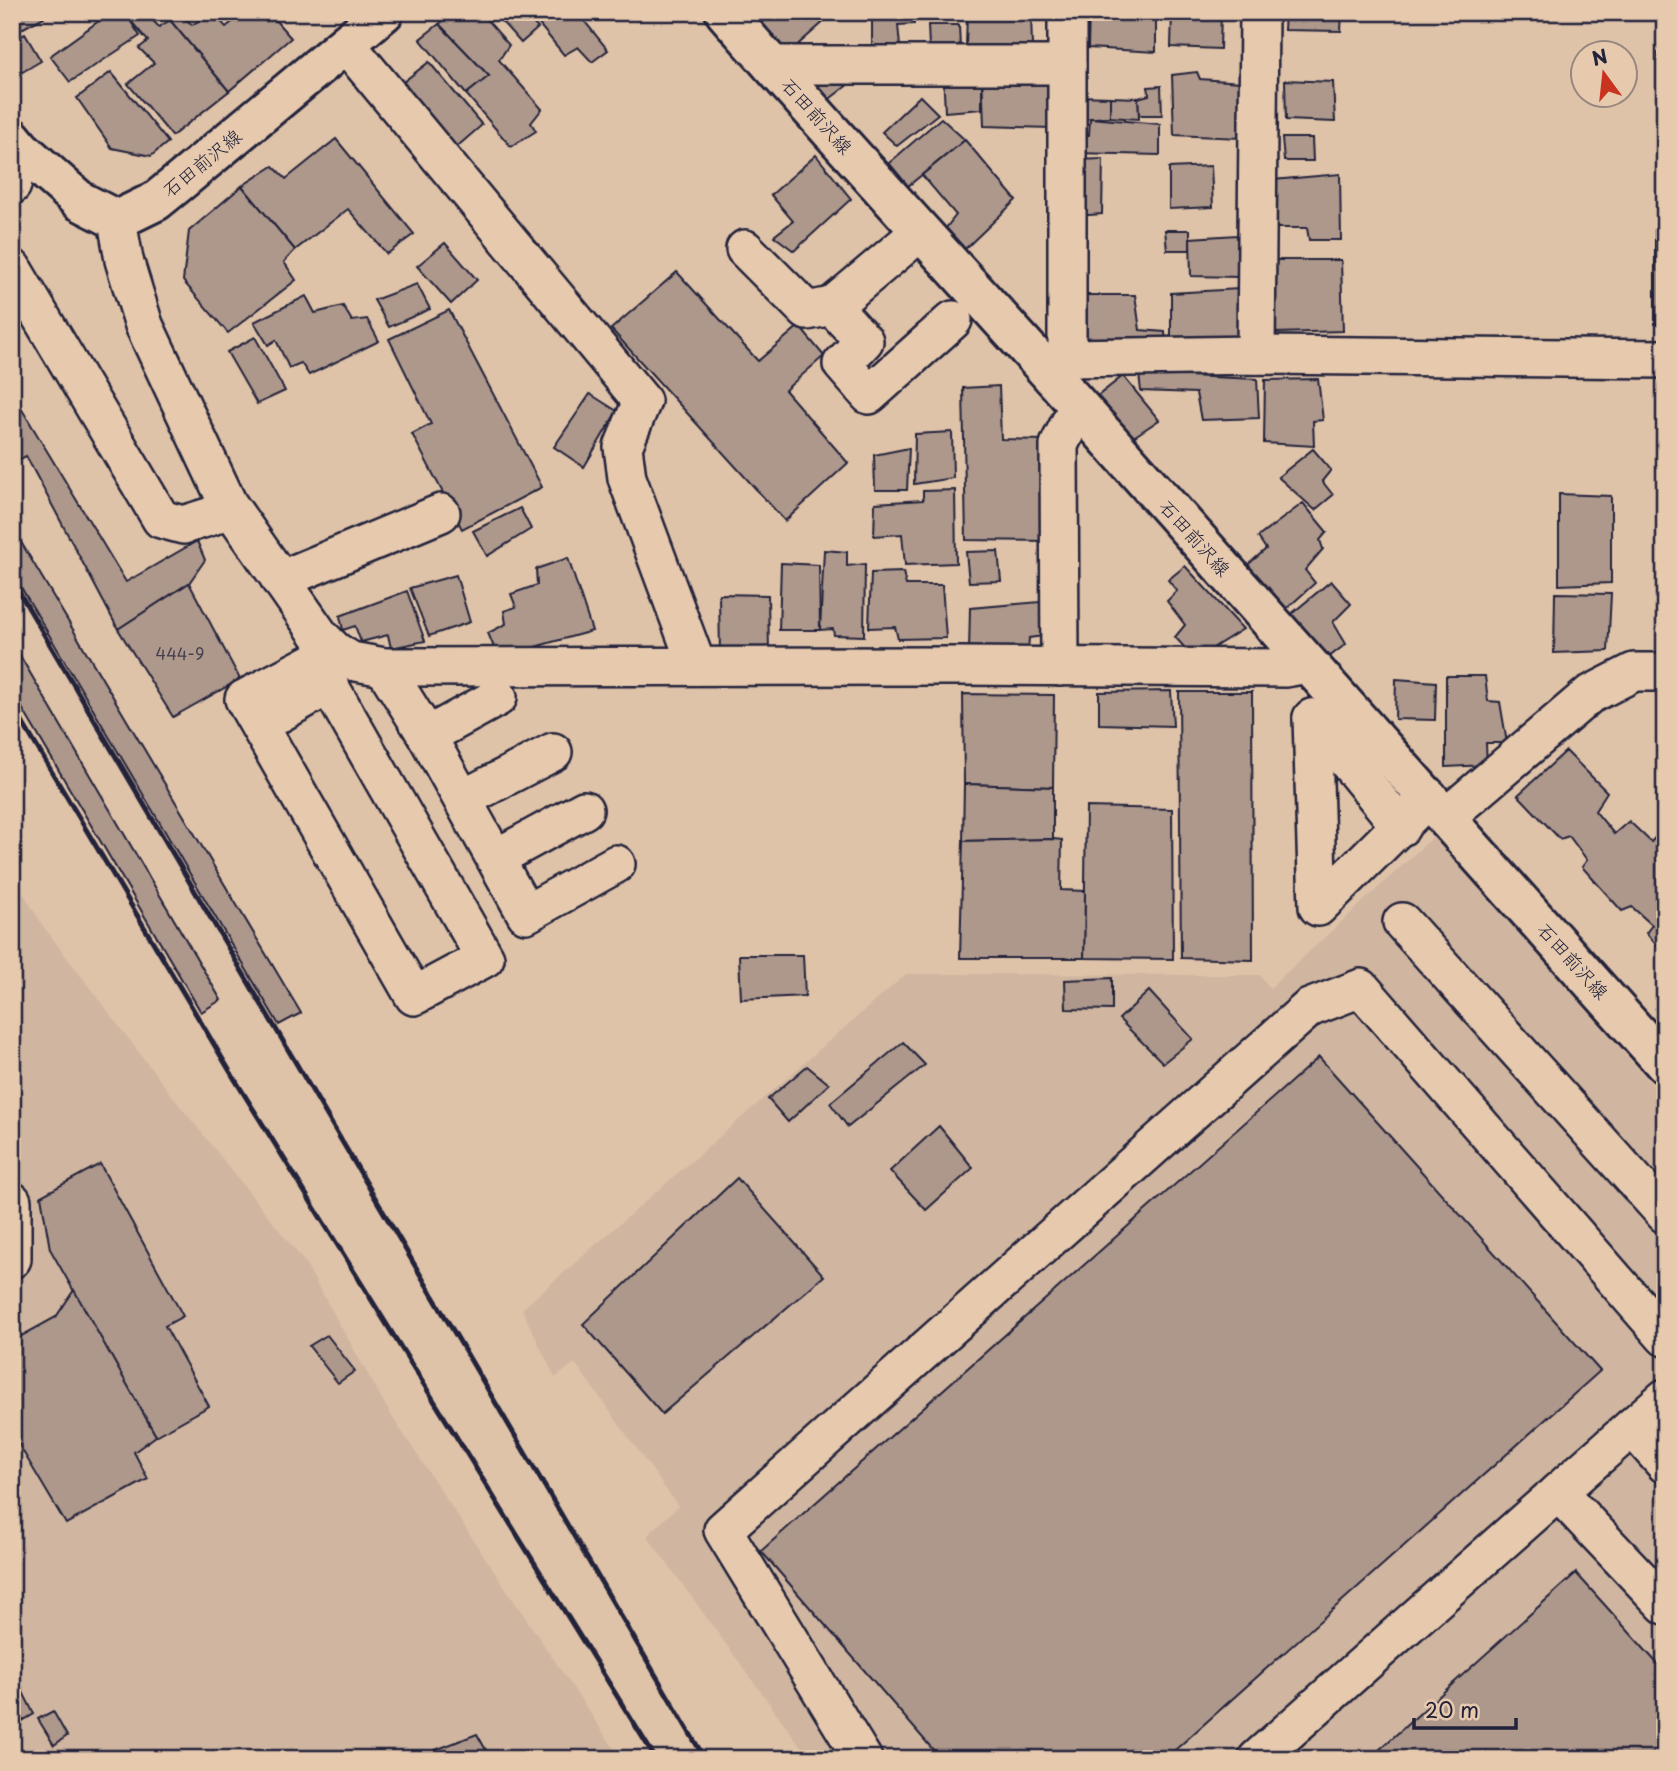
<svg xmlns="http://www.w3.org/2000/svg" width="1677" height="1771" viewBox="0 0 1677 1771" font-family="'Playpen Sans','Klee One',sans-serif">
<style>
.built{fill:#d0b6a0}
.building{fill:#ae988c;stroke:#22223b;stroke-width:2}
.lines{fill:none;stroke-linecap:round;stroke-linejoin:round}
.minor-casing{stroke:#22223b;stroke-width:42}
.major-casing{stroke:#22223b;stroke-width:44}
.minor{stroke:#e7caae;stroke-width:37}
.major{stroke:#e7caae;stroke-width:38}
.rail{stroke:#22223b;stroke-width:5}
.labels{text-anchor:middle;stroke-width:5;stroke-linejoin:round;paint-order:stroke}
.number-label{font-size:16px;fill:#45404f}
.street-label{font-size:19px;fill:#22223b;stroke:#e7caae}
</style>
<rect width="100%" height="100%" fill="#dfc3a9"/>
<filter id="ink" filterUnits="userSpaceOnUse"><feTurbulence type="fractalNoise" baseFrequency=".0143" numOctaves="2"/><feDisplacementMap in="SourceGraphic" scale="14" xChannelSelector="R" yChannelSelector="G"/><feConvolveMatrix kernelMatrix="1 2 1 2 8 2 1 2 1" color-interpolation-filters="sRGB"/></filter>
<g filter="url(#ink)">
<g class="built">
<path d="M 1434,836 L 1665,1099 L 1665,1759 L 810,1759 L 647,1536 L 678,1506 L 575,1363 L 555,1378 L 522,1309 L 906,974 L 1260,975 L 1270,988 Z"/>
<path d="M 12,874 L 43,926 L 169,1092 L 304,1261 L 391,1415 L 480,1550 L 621,1759 L 12,1759 Z"/>
</g>
<g class="building">
<path d="M 12,12 L 41,12 L 44,17 L 12,34 Z"/>
<path d="M 140,12 L 145,12 L 159,27 L 170,20 L 229,91 L 172,136 L 128,84 L 154,63 L 139,48 L 148,41 L 130,20 Z"/>
<path d="M 177,12 L 180,12 L 192,25 L 212,12 L 226,27 L 245,12 L 256,12 L 262,17 L 269,13 L 291,38 L 229,91 L 170,20 Z"/>
<path d="M 454,12 L 480,12 L 509,45 L 499,60 L 542,109 L 531,123 L 536,131 L 511,147 L 466,94 L 489,76 L 439,24 Z"/>
<path d="M 516,12 L 521,12 L 538,28 L 521,43 L 502,22 Z"/>
<path d="M 529,12 L 577,12 L 608,50 L 592,62 L 578,47 L 564,55 Z"/>
<path d="M 751,12 L 835,12 L 786,55 Z"/>
<path d="M 872,12 L 914,12 L 914,24 L 898,25 L 900,46 L 872,48 Z"/>
<path d="M 967,12 L 1031,12 L 1032,47 L 966,47 Z"/>
<path d="M 1089,12 L 1156,12 L 1156,52 L 1088,48 Z"/>
<path d="M 1172,12 L 1221,12 L 1220,49 L 1171,47 Z"/>
<path d="M 1285,12 L 1342,12 L 1341,31 L 1284,30 Z"/>
<path d="M 110,13 L 115,20 L 126,14 L 140,36 L 70,82 L 50,56 Z"/>
<path d="M 439,24 L 489,76 L 466,94 L 420,39 Z"/>
<path d="M 928,25 L 959,25 L 960,48 L 929,47 Z"/>
<path d="M 25,34 L 41,61 L 12,78 L 12,41 Z"/>
<path d="M 1658,53 L 1665,53 L 1665,162 L 1660,162 Z"/>
<path d="M 429,62 L 482,125 L 452,151 L 398,86 Z"/>
<path d="M 982,71 L 982,109 L 945,112 L 943,72 Z"/>
<path d="M 982,71 L 1052,72 L 1051,128 L 984,126 Z"/>
<path d="M 111,72 L 168,142 L 151,156 L 112,148 L 77,98 Z"/>
<path d="M 1197,72 L 1200,79 L 1241,82 L 1240,138 L 1174,135 L 1172,75 Z"/>
<path d="M 1285,80 L 1333,82 L 1335,122 L 1286,120 Z"/>
<path d="M 853,81 L 827,101 L 809,82 Z"/>
<path d="M 1161,86 L 1162,115 L 1139,115 L 1138,98 L 1149,95 L 1148,87 Z"/>
<path d="M 920,96 L 938,114 L 897,146 L 882,132 Z"/>
<path d="M 1079,96 L 1110,97 L 1110,117 L 1079,119 Z"/>
<path d="M 1110,97 L 1138,98 L 1139,119 L 1110,117 Z"/>
<path d="M 941,118 L 965,140 L 908,186 L 889,163 Z"/>
<path d="M 1090,118 L 1160,124 L 1160,155 L 1073,153 L 1073,138 L 1089,135 Z"/>
<path d="M 1282,138 L 1312,138 L 1313,161 L 1284,161 Z"/>
<path d="M 336,139 L 414,234 L 387,254 L 348,209 L 295,250 L 242,186 L 273,166 L 286,179 Z"/>
<path d="M 965,140 L 1016,200 L 965,249 L 946,228 L 956,215 L 922,175 Z"/>
<path d="M 816,155 L 851,199 L 794,251 L 774,236 L 793,221 L 771,195 Z"/>
<path d="M 1103,159 L 1102,214 L 1076,216 L 1075,160 Z"/>
<path d="M 1211,166 L 1213,207 L 1169,209 L 1169,168 Z"/>
<path d="M 1340,174 L 1341,240 L 1309,240 L 1307,228 L 1274,228 L 1273,180 Z"/>
<path d="M 242,186 L 295,250 L 284,262 L 296,280 L 228,333 L 183,281 L 189,231 Z"/>
<rect x="1655" y="225" width="10" height="99"/>
<path d="M 1165,230 L 1190,230 L 1190,250 L 1167,250 Z"/>
<path d="M 1237,235 L 1239,277 L 1191,276 L 1190,238 Z"/>
<path d="M 445,243 L 477,280 L 451,304 L 417,266 Z"/>
<path d="M 1273,260 L 1341,260 L 1343,331 L 1275,333 Z"/>
<path d="M 677,272 L 758,361 L 799,326 L 824,356 L 785,390 L 848,463 L 785,521 L 611,329 Z"/>
<path d="M 417,284 L 430,309 L 389,327 L 374,300 Z"/>
<path d="M 1239,289 L 1242,340 L 1171,338 L 1171,293 Z"/>
<path d="M 1076,295 L 1135,295 L 1140,330 L 1165,332 L 1166,351 L 1080,351 Z"/>
<path d="M 306,296 L 315,313 L 343,306 L 352,321 L 367,319 L 379,341 L 309,375 L 301,363 L 289,368 L 276,340 L 268,345 L 254,322 Z"/>
<path d="M 449,310 L 542,487 L 462,529 L 412,434 L 431,424 L 389,339 Z"/>
<path d="M 255,337 L 285,391 L 257,404 L 227,352 Z"/>
<path d="M 1139,374 L 1257,379 L 1259,418 L 1201,420 L 1196,393 L 1141,391 Z"/>
<path d="M 1123,376 L 1159,420 L 1129,440 L 1095,398 Z"/>
<path d="M 1318,379 L 1323,420 L 1313,421 L 1314,446 L 1264,443 L 1265,380 Z"/>
<path d="M 999,386 L 1001,439 L 1046,440 L 1048,541 L 966,540 L 963,388 Z"/>
<path d="M 12,393 L 126,582 L 197,541 L 205,560 L 189,583 L 118,629 L 26,456 L 12,464 Z"/>
<path d="M 590,394 L 617,411 L 584,467 L 554,447 Z"/>
<path d="M 952,432 L 953,478 L 914,484 L 915,434 Z"/>
<path d="M 909,448 L 907,490 L 875,490 L 874,455 Z"/>
<path d="M 1313,449 L 1331,470 L 1322,481 L 1333,495 L 1315,510 L 1278,477 Z"/>
<path d="M 955,490 L 956,563 L 905,565 L 902,534 L 874,536 L 875,503 L 923,500 L 923,491 Z"/>
<path d="M 1559,494 L 1611,496 L 1611,583 L 1559,585 Z"/>
<path d="M 1303,503 L 1327,532 L 1320,540 L 1323,549 L 1305,570 L 1315,583 L 1283,612 L 1243,569 L 1266,549 L 1258,537 Z"/>
<path d="M 520,508 L 531,529 L 487,556 L 473,531 Z"/>
<path d="M 12,527 L 301,1013 L 279,1025 L 12,572 Z"/>
<path d="M 824,550 L 847,552 L 847,566 L 865,564 L 864,636 L 834,635 L 833,629 L 820,630 Z"/>
<path d="M 998,551 L 1001,581 L 969,582 L 966,552 Z"/>
<path d="M 568,558 L 592,631 L 498,657 L 488,633 L 506,624 L 504,611 L 516,607 L 511,594 L 537,585 L 536,569 Z"/>
<path d="M 781,563 L 819,565 L 820,630 L 779,630 Z"/>
<path d="M 1185,566 L 1243,629 L 1195,659 L 1175,637 L 1185,625 L 1167,601 L 1177,591 L 1168,580 Z"/>
<path d="M 903,572 L 906,585 L 942,585 L 946,638 L 898,639 L 895,627 L 869,628 L 871,573 Z"/>
<path d="M 456,575 L 470,622 L 429,636 L 410,588 Z"/>
<path d="M 1331,581 L 1351,604 L 1333,622 L 1346,644 L 1325,660 L 1289,616 Z"/>
<path d="M 189,583 L 240,679 L 173,717 L 118,629 Z"/>
<path d="M 407,591 L 425,641 L 391,648 L 388,635 L 361,642 L 355,626 L 343,630 L 340,616 Z"/>
<path d="M 1555,593 L 1611,594 L 1608,651 L 1554,653 Z"/>
<path d="M 719,594 L 768,595 L 769,653 L 720,654 Z"/>
<path d="M 1040,602 L 1044,636 L 1029,638 L 1028,651 L 969,652 L 970,608 Z"/>
<path d="M 12,642 L 221,1000 L 201,1012 L 12,691 Z"/>
<path d="M 1446,676 L 1485,676 L 1488,701 L 1500,702 L 1507,743 L 1486,743 L 1487,765 L 1446,767 Z"/>
<path d="M 1396,679 L 1436,682 L 1435,720 L 1395,719 Z"/>
<path d="M 1171,691 L 1173,726 L 1099,724 L 1099,692 Z"/>
<path d="M 1179,692 L 1252,692 L 1253,960 L 1181,958 Z"/>
<path d="M 963,694 L 1054,695 L 1053,787 L 964,784 Z"/>
<path d="M 1566,751 L 1607,792 L 1595,811 L 1614,834 L 1629,821 L 1651,842 L 1665,827 L 1665,955 L 1646,933 L 1652,925 L 1632,907 L 1622,911 L 1582,867 L 1587,860 L 1569,836 L 1560,839 L 1518,795 Z"/>
<path d="M 964,784 L 1053,787 L 1053,839 L 963,841 Z"/>
<path d="M 1086,807 L 1172,809 L 1173,959 L 1084,958 Z"/>
<path d="M 1053,839 L 1062,840 L 1061,890 L 1085,891 L 1084,958 L 960,958 L 963,841 Z"/>
<path d="M 739,955 L 803,955 L 805,996 L 741,999 Z"/>
<path d="M 1112,978 L 1112,1010 L 1066,1009 L 1065,980 Z"/>
<path d="M 1149,991 L 1193,1039 L 1163,1063 L 1119,1019 Z"/>
<path d="M 903,1042 L 925,1065 L 848,1127 L 830,1103 Z"/>
<path d="M 1319,1057 L 1600,1371 L 1165,1759 L 941,1759 L 761,1551 Z"/>
<path d="M 807,1066 L 829,1084 L 788,1122 L 768,1099 Z"/>
<path d="M 939,1126 L 973,1168 L 926,1210 L 890,1171 Z"/>
<path d="M 100,1164 L 183,1316 L 165,1326 L 209,1406 L 156,1436 L 50,1249 L 41,1196 Z"/>
<path d="M 737,1178 L 824,1276 L 662,1414 L 583,1324 Z"/>
<path d="M 74,1290 L 156,1436 L 134,1452 L 148,1479 L 66,1524 L 12,1433 L 12,1341 L 56,1317 Z"/>
<path d="M 327,1335 L 355,1371 L 338,1383 L 309,1346 Z"/>
<path d="M 1576,1573 L 1665,1672 L 1665,1759 L 1369,1759 Z"/>
<path d="M 12,1670 L 34,1714 L 12,1727 Z"/>
<path d="M 53,1711 L 67,1736 L 54,1745 L 38,1719 Z"/>
<path d="M 477,1734 L 491,1759 L 412,1759 Z"/>
</g>
<g class="lines">
<g class="minor-casing">
<g id="minor">
<path d="M 346,44 L 642,401 L 623,447 L 627,478 L 697,666"/>
<path d="M 771,65 L 1067,65"/>
<path d="M 12,185 L 21,149"/>
<path d="M 117,220 L 124,260 L 144,325 L 228,504 L 320,636 L 335,651 L 351,661 L 384,667 L 961,666 L 1285,668 L 1308,664"/>
<path d="M 920,232 L 832,306 L 864,341 L 842,364 L 869,395 L 953,320"/>
<path d="M 745,249 L 807,311 L 832,306"/>
<path d="M 12,268 L 161,519 L 183,525 L 212,516 L 228,504"/>
<path d="M 1256,355 L 1259,12"/>
<path d="M 1067,358 L 1256,355 L 1665,359"/>
<path d="M 1052,377 L 1067,358 L 1067,12"/>
<path d="M 280,580 L 441,513"/>
<path d="M 384,667 L 427,736 L 526,914 L 616,864"/>
<path d="M 1060,667 L 1059,445 L 1078,406"/>
<path d="M 1312,718 L 1318,907 L 1429,797"/>
<path d="M 1312,718 L 1401,827"/>
<path d="M 259,725 L 329,685 L 485,958 L 414,996 L 244,699 L 335,651"/>
<path d="M 427,736 L 498,697"/>
<path d="M 463,799 L 553,752"/>
<path d="M 1446,817 L 1589,695 L 1634,672 L 1665,672"/>
<path d="M 496,858 L 584,810"/>
<path d="M 1402,922 L 1665,1214"/>
<path d="M 12,1201 L 12,1259"/>
<path d="M 1632,1427 L 1665,1464"/>
<path d="M 1558,1492 L 1665,1398"/>
<path d="M 863,1759 L 723,1530 L 1309,1008 L 1361,988 L 1665,1337"/>
<path d="M 1257,1759 L 1558,1492 L 1665,1605"/>
</g>
</g>
<g class="major-casing">
<g id="major">
<path d="M 725,12 C 832,135 943,255 1052,376 C 1256,605 1460,835 1665,1064"/>
<path d="M 12,138 L 21,149 L 80,201 L 117,220 L 156,201 L 182,180 L 384,12"/>
</g>
</g>
<use href="#minor" class="minor"/>
<use href="#major" class="major"/>
<g class="rail">
<path d="M 12,580 L 705,1759"/>
<path d="M 12,705 L 234,1078 L 656,1759"/>
</g>
</g>
</g>
<g class="labels">
<g class="number-label">
<text x="180" y="660">444-9</text>
</g>
<g class="street-label">
<text transform="translate(817 116) rotate(48)" y="7">石田前沢線</text>
<text transform="translate(202 163) rotate(-39)" y="7">石田前沢線</text>
<text transform="translate(1195 538) rotate(48)" y="7">石田前沢線</text>
<text transform="translate(1573 961) rotate(48)" y="7">石田前沢線</text>
</g>
</g>
<rect width="1677" height="1771" fill="none" stroke="#e7caae" stroke-width="42"/>
<rect x="21" y="21" width="1635" height="1729" fill="none" stroke="#22223b" stroke-width="2.5" filter="url(#ink)"/>
<g transform="translate(1604 74) rotate(345)"><circle r="33" fill="#e7caae" stroke="#988780" stroke-width="2"/>
<path d="M0-5L12 26L0 18L-12 26Z" fill="#c8321e"/>
<text y="-10" font-size="19" font-weight="bold" text-anchor="middle" fill="#22223b">N</text>
</g>
<path d="M1414 1718v10h102v-10" fill="none" stroke="#22223b" stroke-width="3.5"/>
<text x="1425" y="1718" font-size="21" fill="#22223b" stroke="#e7caae" stroke-width="5" paint-order="stroke">20 m</text>
</svg>
